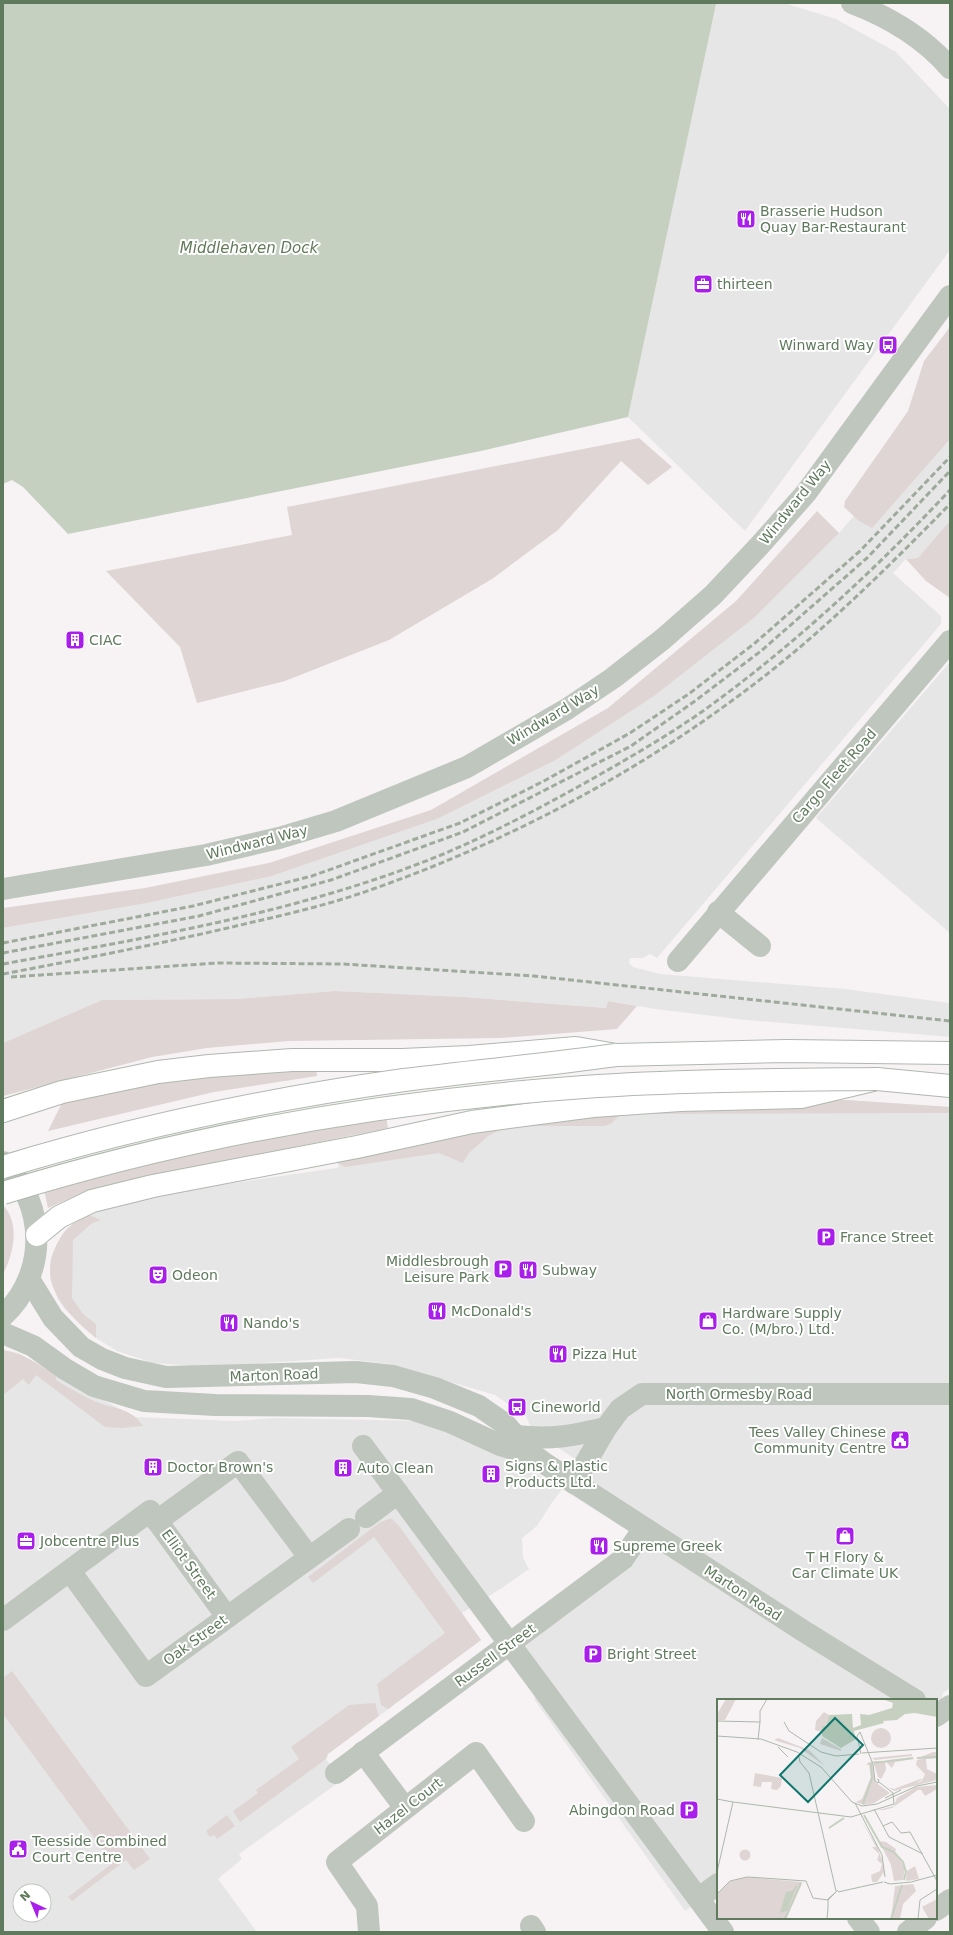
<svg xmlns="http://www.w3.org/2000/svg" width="953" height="1935" viewBox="0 0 953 1935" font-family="'DejaVu Sans',sans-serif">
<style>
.built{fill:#e7e6e6;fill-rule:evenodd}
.green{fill:#ded5d4}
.water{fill:#c6d0c0}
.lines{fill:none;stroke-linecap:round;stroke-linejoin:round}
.highway-casing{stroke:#afb8ae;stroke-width:24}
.minor{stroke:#bec6bd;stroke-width:22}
.highway{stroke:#fff;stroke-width:22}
.rail{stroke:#9eab9c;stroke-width:3;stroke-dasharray:6 3;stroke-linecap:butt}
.highway-bridge-casing{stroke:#afb8ae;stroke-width:24;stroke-linecap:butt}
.highway-bridge{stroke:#fff;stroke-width:22}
.labels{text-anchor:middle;stroke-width:4;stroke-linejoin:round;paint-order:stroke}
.poi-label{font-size:14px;fill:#5f7a5c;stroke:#fff;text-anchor:start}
.street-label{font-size:14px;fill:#5f7a5c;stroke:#fff}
.water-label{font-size:15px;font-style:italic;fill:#647b5a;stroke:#fff}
.inset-river{fill:none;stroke:#c6d0c0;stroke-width:2}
.inset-road{fill:none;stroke:#acb8aa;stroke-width:1}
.view{fill:#0f766e;fill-opacity:0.15;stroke:#0f766e;stroke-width:2}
.inset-edge{fill:none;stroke:#5f7a5c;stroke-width:2}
</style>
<rect width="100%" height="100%" fill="#f7f3f5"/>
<g class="built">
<path d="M 716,3 L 784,3 L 836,19 L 896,52 L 950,109 L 950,250 L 745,531 L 628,417 Z"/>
<path d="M 950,381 L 950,523 L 918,558 L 906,559 L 893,573 L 941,616 L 941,624 L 657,958 L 650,954 L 643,958 L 630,958 L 629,963 L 633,967 L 660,974 L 845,989 L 950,1003 L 950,1037 L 746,1020 L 655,1009 L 609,1001 L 606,1008 L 464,997 L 335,991 L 236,999 L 102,1000 L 3,1043 L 3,928 L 147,903 L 272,876 L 437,819 L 554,761 L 755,617 L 839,533 L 885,480 Z"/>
<path d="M 950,662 L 950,933 L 816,818 Z"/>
<path d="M 846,1100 L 950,1107 L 950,1688 L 943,1693 L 936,1720 L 936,1700 L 718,1700 L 718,1887 L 685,1911 L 534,1699 L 536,1692 L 509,1657 L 641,1539 L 562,1489 L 553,1501 L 537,1526 L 522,1538 L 523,1558 L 529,1569 L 502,1588 L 462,1613 L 481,1640 L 328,1754 L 326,1759 L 342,1780 L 239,1854 L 242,1859 L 218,1879 L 257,1932 L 3,1932 L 3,1350 L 19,1353 L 56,1376 L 136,1417 L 235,1421 L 274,1418 L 427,1421 L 485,1442 L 562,1489 L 579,1462 L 540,1435 L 530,1426 L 526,1416 L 495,1395 L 389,1364 L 339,1358 L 208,1367 L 153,1363 L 117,1351 L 96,1338 L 83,1327 L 64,1308 L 58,1299 L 50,1278 L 51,1258 L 63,1233 L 87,1214 L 164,1193 L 336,1168 L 339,1167 L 337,1159 L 510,1125 L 647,1107 ZM 20,1891 L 44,1891 L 44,1915 L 20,1915 Z"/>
</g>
<g class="green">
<path d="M 950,327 L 950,439 L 872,528 L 859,521 L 844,507 L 845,501 L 908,411 L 924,361 Z"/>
<path d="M 639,438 L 672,467 L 648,485 L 621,461 L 558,530 L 492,579 L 389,640 L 285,681 L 197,703 L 180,647 L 106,571 L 292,535 L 287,507 Z"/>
<path d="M 817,511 L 839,533 L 755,617 L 654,696 L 554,761 L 437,819 L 272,876 L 147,903 L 3,928 L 3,908 L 145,888 L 269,863 L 431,810 L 608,708 L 736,601 Z"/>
<path d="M 950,521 L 950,598 L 926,581 L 906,559 L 918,558 Z"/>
<path d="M 335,991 L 464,997 L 606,1008 L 608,1001 L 637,1006 L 617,1029 L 500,1038 L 289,1041 L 207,1048 L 152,1057 L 3,1096 L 3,1043 L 102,1000 L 236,999 Z"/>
<path d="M 316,1064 L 317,1076 L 214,1092 L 48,1131 L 63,1101 L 196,1074 Z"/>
<path d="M 846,1100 L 950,1107 L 950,1113 L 648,1114 L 647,1107 Z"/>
<path d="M 622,1112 L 611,1124 L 604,1126 L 523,1126 L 500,1130 L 488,1136 L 468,1154 L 463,1163 L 439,1153 L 345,1167 L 338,1163 L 337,1159 L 510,1125 Z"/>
<path d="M 386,1116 L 388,1128 L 111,1185 L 85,1192 L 48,1208 L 44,1190 C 156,1157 272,1136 386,1116 Z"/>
<path d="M 3,1205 C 20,1223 14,1253 3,1274 Z"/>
<path d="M 87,1214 L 101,1220 L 92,1223 L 73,1240 L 72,1298 L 83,1314 L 96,1324 L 96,1338 C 62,1310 32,1278 63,1234 C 68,1226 79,1220 87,1214 Z"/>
<path d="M 3,1350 C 24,1354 39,1364 56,1376 L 56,1380 C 68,1387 81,1395 94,1401 C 114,1410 129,1406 143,1426 L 121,1428 L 105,1427 L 36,1375 L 29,1385 L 23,1379 L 3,1395 Z"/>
<path d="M 391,1518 L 399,1526 L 481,1640 L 388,1709 L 381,1705 L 377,1684 L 445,1633 L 374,1537 L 313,1583 L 308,1577 L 379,1523 Z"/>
<path d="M 12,1671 L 150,1859 L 134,1870 L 126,1860 L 72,1901 L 68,1897 L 113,1863 L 3,1714 L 3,1678 Z"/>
<path d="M 375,1703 L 379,1716 L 328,1754 L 326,1759 L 240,1822 L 233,1811 L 258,1793 L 256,1790 L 299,1759 L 291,1747 L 349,1705 Z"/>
<path d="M 227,1815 L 235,1826 L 217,1839 L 214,1835 L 210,1837 L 206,1831 Z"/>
</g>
<path class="water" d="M 3,3 L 716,4 L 628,417 L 481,451 L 68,534 L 23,487 L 12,480 L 3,484 Z"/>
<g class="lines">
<g class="highway-casing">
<g id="highway">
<path d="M 3,1111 L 62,1092 L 158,1072 L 209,1066 L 292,1060 L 402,1060 L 469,1057 L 576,1048 L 616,1055 L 787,1051 L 950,1053"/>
<path d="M 37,1235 L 59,1217 L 92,1201 L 153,1186 L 357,1147 L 472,1122 L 593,1106 L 680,1100 L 801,1097 L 877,1079 L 950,1086"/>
</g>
</g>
<g class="minor">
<path d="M 852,3 C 889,17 924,38 950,68"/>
<path d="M 3,889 L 206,855 L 279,838 L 336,821 L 467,767 L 567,709 L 613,678 L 663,639 L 713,595 L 760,545 L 806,493 L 950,296"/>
<path d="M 718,912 L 760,946"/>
<path d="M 678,961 L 950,641"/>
<path d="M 3,1162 C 47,1204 48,1274 3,1316"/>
<path d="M 29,1279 L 53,1318 L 81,1347 L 102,1359 L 125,1368 L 166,1377 L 356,1372 L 393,1376 L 435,1388 L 479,1406 L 505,1424 L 533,1455 L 544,1463 L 805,1632 L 915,1700"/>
<path d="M 3,1333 L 33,1346 L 65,1369 L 94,1386 L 144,1401 L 215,1405 L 368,1406 L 411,1409 L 450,1422 L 500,1445 L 533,1455"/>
<path d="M 516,1436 C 552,1440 571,1436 606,1428"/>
<path d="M 363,1446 L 723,1932"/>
<path d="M 574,1483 L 606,1428 L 620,1409 L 642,1394 L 950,1394"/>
<path d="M 366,1517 L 398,1493"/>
<path d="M 157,1521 L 238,1462 L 309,1557"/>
<path d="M 70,1571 L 146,1676 L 349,1529"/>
<path d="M 3,1620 L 150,1511 L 227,1617"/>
<path d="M 936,1716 L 950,1706"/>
<path d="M 363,1752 L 405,1808"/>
<path d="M 336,1773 L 623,1559 L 644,1528"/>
<path d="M 699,1898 L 718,1884"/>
<path d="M 936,1910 L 950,1900"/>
<path d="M 858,1918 L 869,1932"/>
<path d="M 531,1926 L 535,1932"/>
<path d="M 369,1932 L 367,1906 L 337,1862 L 476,1753 L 524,1821"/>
<path d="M 908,1932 L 926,1918"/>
</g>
<use href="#highway" class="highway"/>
<g class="rail">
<path d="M 3,943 L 193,906 L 312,876 L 460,823 L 544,781 L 630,733 L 690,693 L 755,643 L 860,551 L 950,457"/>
<path d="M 3,953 L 199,916 L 331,880 L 463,832 L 631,746 L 695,701 L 761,651 L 867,558 L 950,471"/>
<path d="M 3,964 C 151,937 301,912 441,855 C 493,833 542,807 592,779 C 629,758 667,736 703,711 C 793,646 874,571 950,490"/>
<path d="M 3,974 C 87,958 170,942 253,922 C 293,913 334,903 373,889 C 518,838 656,763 776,667 C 838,617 894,561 950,504"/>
<path d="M 11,977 L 217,963 L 343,964 L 534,976 L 950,1021"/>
</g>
<g class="highway-bridge-casing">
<g id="highway-bridge">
<path d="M 3,1167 C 134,1127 268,1099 404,1080 C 475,1071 545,1065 616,1055"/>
<path d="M 3,1193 C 191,1135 387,1101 584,1087 C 681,1080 779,1080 877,1079"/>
</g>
</g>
<use href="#highway-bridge" class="highway-bridge"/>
</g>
<defs>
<g id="restaurant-square" transform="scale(1)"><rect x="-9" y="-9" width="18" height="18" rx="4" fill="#a91eeb" stroke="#fff"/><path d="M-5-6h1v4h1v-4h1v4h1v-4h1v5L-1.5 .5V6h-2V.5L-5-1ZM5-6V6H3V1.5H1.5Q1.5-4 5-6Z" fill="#fff"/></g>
<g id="office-square" transform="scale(1)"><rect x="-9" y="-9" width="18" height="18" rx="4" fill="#a91eeb" stroke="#fff"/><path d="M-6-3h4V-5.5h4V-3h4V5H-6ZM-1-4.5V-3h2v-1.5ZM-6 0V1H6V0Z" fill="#fff"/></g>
<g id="bus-square" transform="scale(1)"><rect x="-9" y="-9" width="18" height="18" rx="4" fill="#a91eeb" stroke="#fff"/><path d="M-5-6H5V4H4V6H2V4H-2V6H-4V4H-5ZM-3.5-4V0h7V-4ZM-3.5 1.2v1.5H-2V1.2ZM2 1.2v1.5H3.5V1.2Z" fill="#fff"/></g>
<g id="building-square" transform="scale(1)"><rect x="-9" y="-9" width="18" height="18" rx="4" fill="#a91eeb" stroke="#fff"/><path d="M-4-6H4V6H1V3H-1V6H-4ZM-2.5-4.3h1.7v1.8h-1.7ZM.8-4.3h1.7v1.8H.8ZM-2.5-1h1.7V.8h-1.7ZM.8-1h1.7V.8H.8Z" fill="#fff"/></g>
<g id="parking-square" transform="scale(1)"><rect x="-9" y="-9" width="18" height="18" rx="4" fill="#a91eeb" stroke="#fff"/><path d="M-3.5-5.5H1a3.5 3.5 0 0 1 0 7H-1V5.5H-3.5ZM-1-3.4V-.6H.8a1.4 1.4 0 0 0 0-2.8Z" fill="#fff"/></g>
<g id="theatre-square" transform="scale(1)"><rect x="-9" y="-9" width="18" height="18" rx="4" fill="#a91eeb" stroke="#fff"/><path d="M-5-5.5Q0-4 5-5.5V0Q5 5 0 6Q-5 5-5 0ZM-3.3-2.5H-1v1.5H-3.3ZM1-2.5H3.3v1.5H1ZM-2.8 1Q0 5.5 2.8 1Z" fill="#fff"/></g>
<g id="shop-square" transform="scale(1)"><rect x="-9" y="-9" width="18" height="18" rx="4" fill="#a91eeb" stroke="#fff"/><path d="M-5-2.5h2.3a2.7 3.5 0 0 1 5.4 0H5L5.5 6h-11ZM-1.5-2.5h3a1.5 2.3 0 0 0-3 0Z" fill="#fff"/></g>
<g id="civic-square" transform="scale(1)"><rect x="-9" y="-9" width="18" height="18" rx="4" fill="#a91eeb" stroke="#fff"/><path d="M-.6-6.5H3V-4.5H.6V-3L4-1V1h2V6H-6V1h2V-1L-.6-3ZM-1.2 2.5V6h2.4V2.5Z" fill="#fff"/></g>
</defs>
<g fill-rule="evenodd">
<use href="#restaurant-square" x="746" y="219"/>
<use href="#office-square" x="703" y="284"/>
<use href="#bus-square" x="888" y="345"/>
<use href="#building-square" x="75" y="640"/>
<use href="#parking-square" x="826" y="1237"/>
<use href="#parking-square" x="503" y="1269"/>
<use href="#restaurant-square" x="528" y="1270"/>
<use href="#theatre-square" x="158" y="1275"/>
<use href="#restaurant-square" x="437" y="1311"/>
<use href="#shop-square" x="708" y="1321"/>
<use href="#restaurant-square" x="229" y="1323"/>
<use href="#restaurant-square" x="558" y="1354"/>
<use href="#bus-square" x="517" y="1407"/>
<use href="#civic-square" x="900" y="1440"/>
<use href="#building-square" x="153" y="1467"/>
<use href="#building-square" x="343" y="1468"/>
<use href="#building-square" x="491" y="1474"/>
<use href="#shop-square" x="845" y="1536"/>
<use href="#office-square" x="26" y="1541"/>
<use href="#restaurant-square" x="599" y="1546"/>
<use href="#parking-square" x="593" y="1654"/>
<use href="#parking-square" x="689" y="1810"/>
<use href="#civic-square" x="18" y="1849"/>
</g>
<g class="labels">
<g class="poi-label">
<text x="760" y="216">Brasserie Hudson<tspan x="760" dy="16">Quay Bar-Restaurant</tspan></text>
<text x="717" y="289">thirteen</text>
<text x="874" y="350" text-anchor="end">Winward Way</text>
<text x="89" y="645">CIAC</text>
<text x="840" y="1242">France Street</text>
<text x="489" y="1266" text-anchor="end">Middlesbrough<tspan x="489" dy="16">Leisure Park</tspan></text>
<text x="542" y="1275">Subway</text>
<text x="172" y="1280">Odeon</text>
<text x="451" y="1316">McDonald's</text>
<text x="722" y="1318">Hardware Supply<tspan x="722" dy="16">Co. (M/bro.) Ltd.</tspan></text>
<text x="243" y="1328">Nando's</text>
<text x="572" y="1359">Pizza Hut</text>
<text x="531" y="1412">Cineworld</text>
<text x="886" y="1437" text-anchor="end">Tees Valley Chinese<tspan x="886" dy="16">Community Centre</tspan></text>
<text x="505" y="1471">Signs &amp; Plastic<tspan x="505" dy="16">Products Ltd.</tspan></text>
<text x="167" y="1472">Doctor Brown's</text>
<text x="357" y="1473">Auto Clean</text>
<text x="40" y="1546">Jobcentre Plus</text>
<text x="613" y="1551">Supreme Greek</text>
<text x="845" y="1562" text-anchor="middle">T H Flory &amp;<tspan x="845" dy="16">Car Climate UK</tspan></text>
<text x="607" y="1659">Bright Street</text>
<text x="675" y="1815" text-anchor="end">Abingdon Road</text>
<text x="32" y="1846">Teesside Combined<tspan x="32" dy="16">Court Centre</tspan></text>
</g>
<g class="street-label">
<text transform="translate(795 502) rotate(-51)" y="5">Windward Way</text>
<text transform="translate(553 715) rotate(-31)" y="5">Windward Way</text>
<text transform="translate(834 776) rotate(-49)" y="5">Cargo Fleet Road</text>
<text transform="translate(257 842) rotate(-14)" y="5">Windward Way</text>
<text transform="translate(274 1375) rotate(-2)" y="5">Marton Road</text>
<text x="739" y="1399">North Ormesby Road</text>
<text transform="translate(189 1564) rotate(54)" y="5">Elliot Street</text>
<text transform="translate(743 1593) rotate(33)" y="5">Marton Road</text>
<text transform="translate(195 1640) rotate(-36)" y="5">Oak Street</text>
<text transform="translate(495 1655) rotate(-36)" y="5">Russell Street</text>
<text transform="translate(408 1806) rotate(-38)" y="5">Hazel Court</text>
</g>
<g class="water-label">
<text x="249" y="253">Middlehaven Dock</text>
</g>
</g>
<g transform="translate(717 1699)">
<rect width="220" height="220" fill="#f7f3f5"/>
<path d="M 9,0 L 19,0 L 8,21 L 0,21 L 0,15 ZM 107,13 L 112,16 L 109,27 L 105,33 L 101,32 L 98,31 L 99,22 ZM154 39a10 10 0 1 1 20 0a10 10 0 1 1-20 0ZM 61,39 L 92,51 L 108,67 L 83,49 L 57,41 ZM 105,39 L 124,50 L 124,52 L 103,45 ZM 216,53 L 220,53 L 220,59 L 209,60 L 210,70 L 220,75 L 220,81 L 177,92 L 171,88 L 177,90 L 203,80 L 206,80 L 199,84 L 205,82 L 208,75 L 199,66 L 200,61 L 209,59 L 201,59 ZM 195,55 L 195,57 L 158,61 L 155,59 ZM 196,59 L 198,62 L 196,60 L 178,63 L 175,69 L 170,64 L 171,61 ZM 156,62 L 168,62 L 169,71 L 164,80 L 161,78 ZM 152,63 L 155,63 L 158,83 L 173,94 L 157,104 L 147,106 L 139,103 L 145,100 L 154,78 L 152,66 L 149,66 ZM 38,74 L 65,79 L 64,87 L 60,91 L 54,90 L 55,83 L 45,83 L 44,88 L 36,87 ZM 220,86 L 220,90 L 208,97 L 204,91 L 201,91 L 175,109 L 167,111 L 161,111 L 177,107 L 180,99 L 199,88 ZM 144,121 L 160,147 L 165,161 L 167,173 L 160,183 L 155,183 L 154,176 L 163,172 L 165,165 L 160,161 L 162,155 L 155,148 L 159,148 ZM 162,142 L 169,143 L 179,150 L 178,153 L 188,169 L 186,181 L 177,182 L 174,166 ZM22.5 156a5.5 5.5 0 1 1 11 0a5.5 5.5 0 1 1-11 0ZM 198,167 L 202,180 L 189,182 L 190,172 ZM 29,178 L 85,183 L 69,220 L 0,220 L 0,195 L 12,183 ZM 196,185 L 199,192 L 186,205 L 183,220 L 174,220 L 178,187 ZM 220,200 L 220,220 L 212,220 L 205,208 Z" fill="#ded5d4"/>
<path d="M 165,0 L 220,0 L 220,18 L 198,14 L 188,15 L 180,21 L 166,22 L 167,24 L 137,32 L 139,40 L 124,49 L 105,37 L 105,27 L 109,27 L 112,16 L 135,15 L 136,29 L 144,26 L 143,15 L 152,16 L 175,9 L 176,4 ZM 81,184 L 70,212 L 63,214 L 69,193 L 75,192 Z" fill="#c6d0c0"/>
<path class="inset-river" d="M 200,59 L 220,58M 157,64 L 196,59M 146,105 L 155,79 L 154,64M 147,116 L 165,148 L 177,153 L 186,163 L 189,173 L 187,181M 112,129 L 127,119M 68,220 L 84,184M 174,220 L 185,186"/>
<path class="inset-road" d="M 0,22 L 43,23 L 43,12 L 50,0M 67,23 L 72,32 L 104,53 L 119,57 L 142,55M 143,33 L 156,65 L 158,82 L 161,84 L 162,81 L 160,80M 143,33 L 140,37 L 144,55M 0,37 L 44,40 L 80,53 L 104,68 L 135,103 L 145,107 L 160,105 L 200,87 L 220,83M 41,41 L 43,23M 61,48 L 71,58M 145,54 L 220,49M 82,58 L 83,63 L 92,74 L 119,192M 168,99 L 184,91M 0,100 L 16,103 L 0,173M 16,103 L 134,118 L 177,105 L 176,94 L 162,83M 138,104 L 165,156 L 168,178M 157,110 L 172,138 L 206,155M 166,127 L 175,123 L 184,134 L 193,133 L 220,182M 167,183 L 173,185 L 194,183 L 220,176M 121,193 L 166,183M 0,195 L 13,182 L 30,178 L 46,179 L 89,182 L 96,199 L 111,201M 110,220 L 111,209 L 111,200 L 121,191 L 111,201M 201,220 L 203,201 L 220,190"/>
<path class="view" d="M 118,19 L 146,46 L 91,103 L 63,76 Z"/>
<rect width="220" height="220" class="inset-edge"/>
</g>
<rect width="953" height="1935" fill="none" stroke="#5f7a5c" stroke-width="8"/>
<g transform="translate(32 1903) rotate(316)"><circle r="19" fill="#ffffff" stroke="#bfcabe"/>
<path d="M0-3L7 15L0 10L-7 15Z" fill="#a91eeb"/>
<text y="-6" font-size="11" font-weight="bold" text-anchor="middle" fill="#5f7a5c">N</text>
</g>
</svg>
